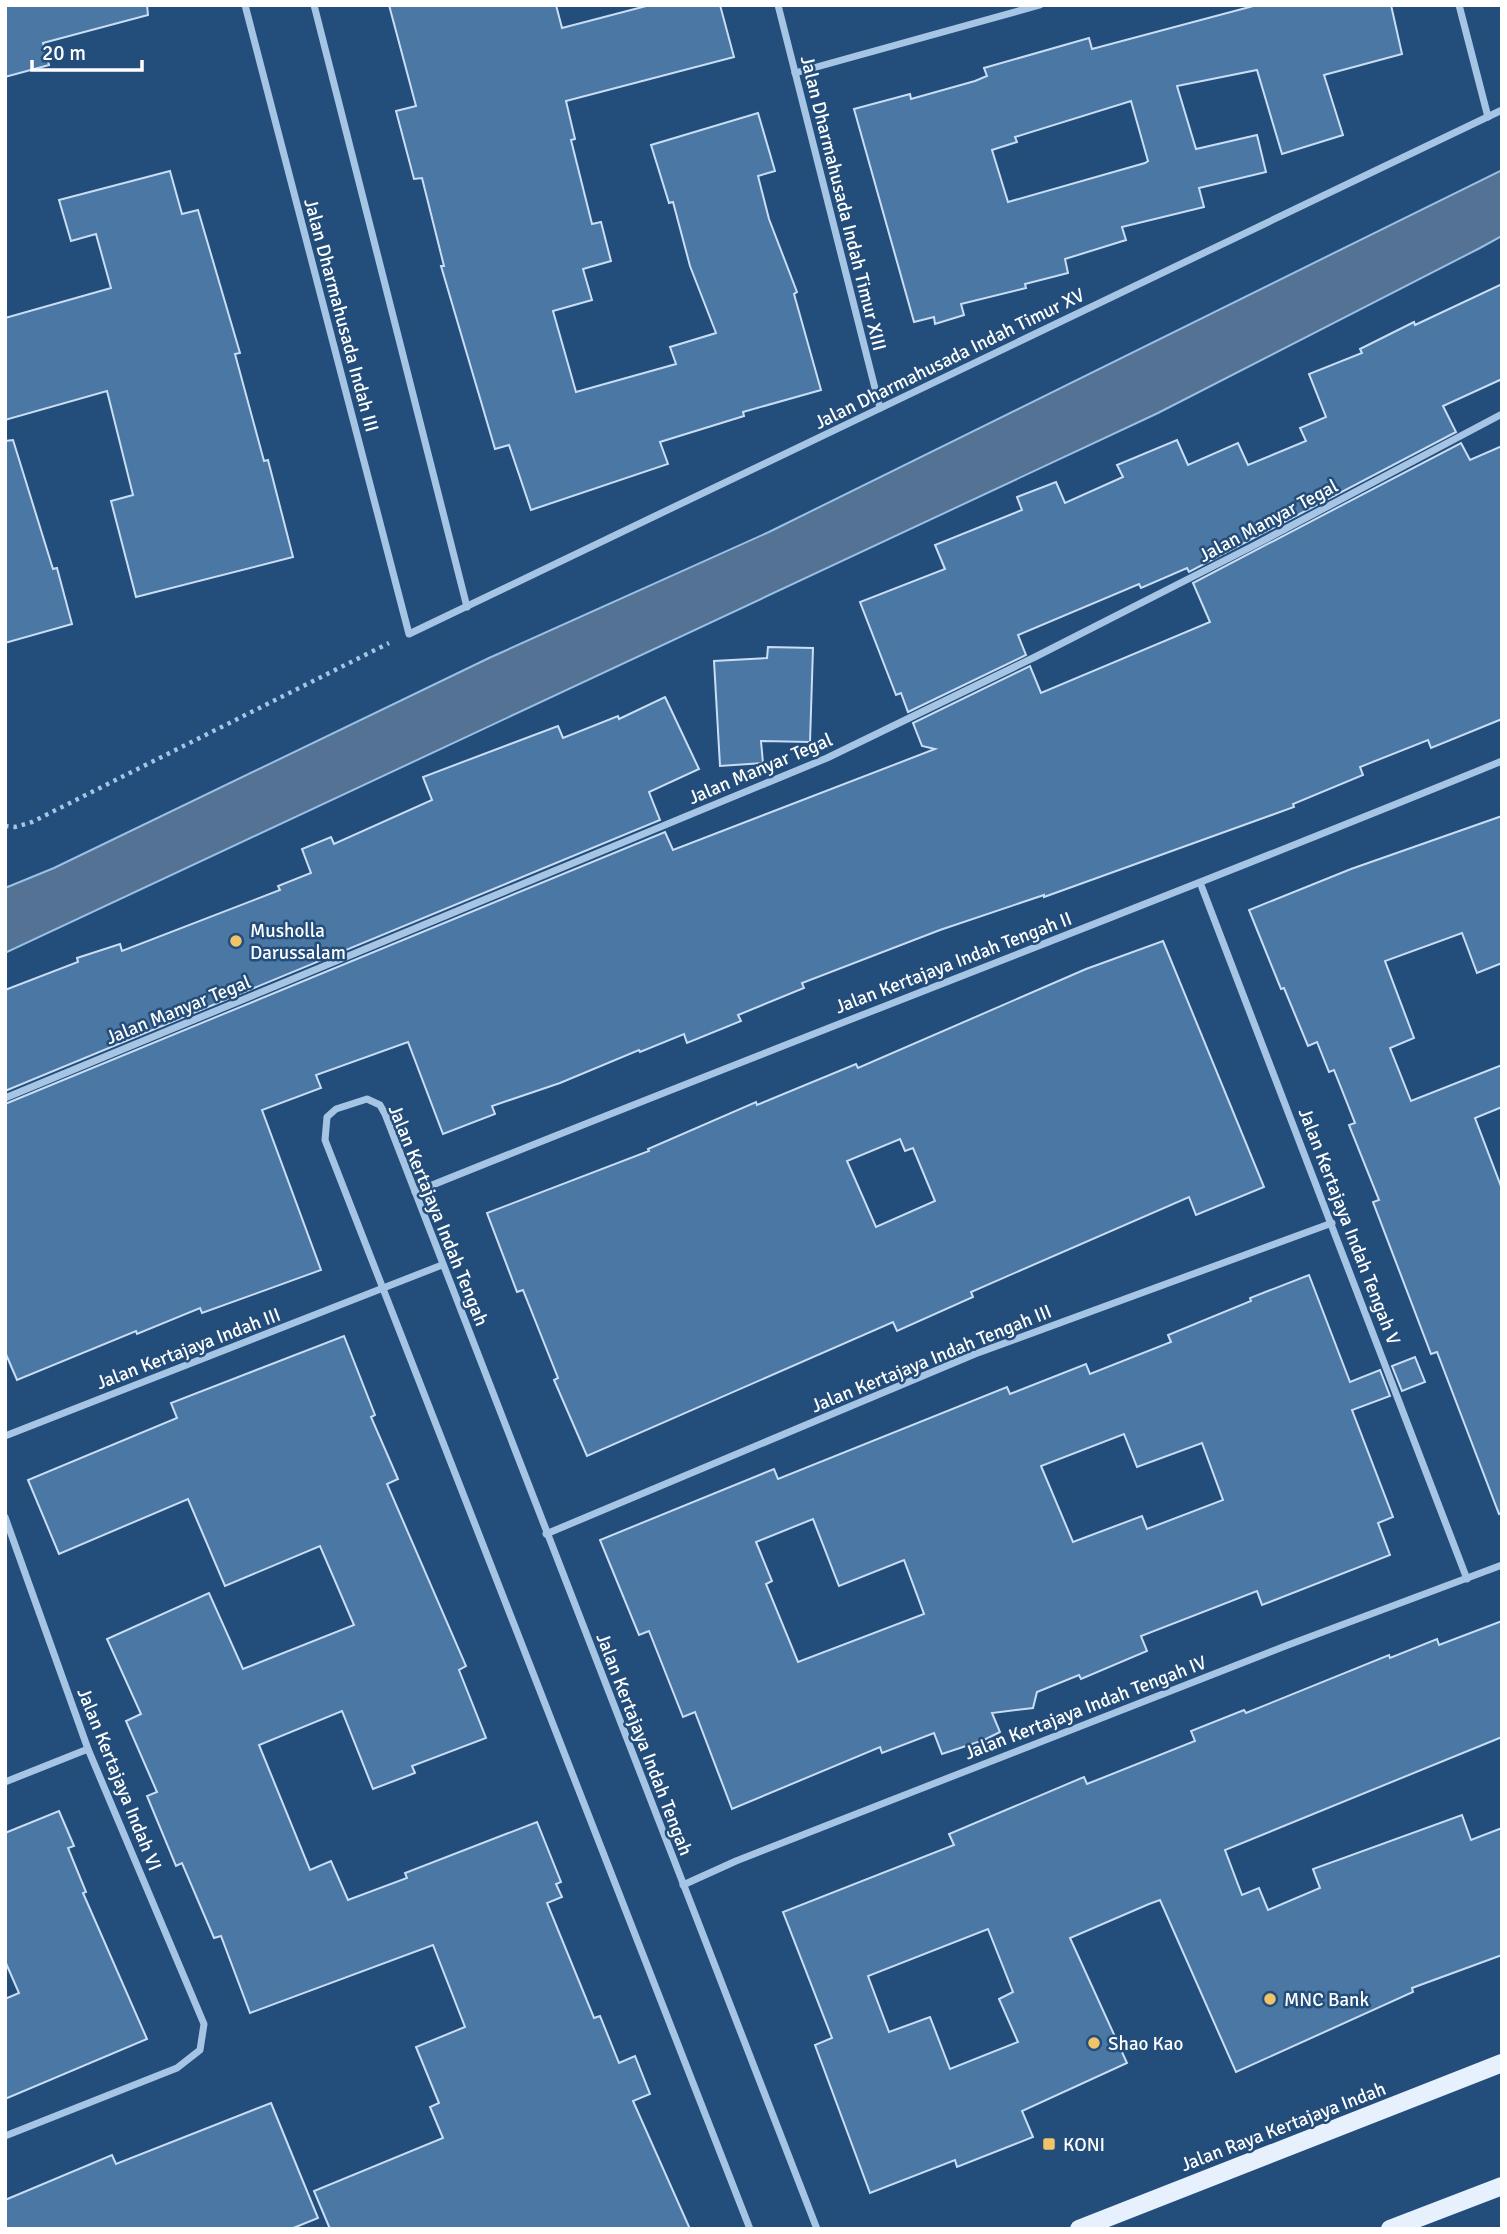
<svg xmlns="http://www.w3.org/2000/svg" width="1507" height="2234" viewBox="0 0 1507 2234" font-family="Signika,sans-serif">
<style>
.water{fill:#547294;stroke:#9ac0e6;stroke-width:2}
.building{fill:#4b77a4;stroke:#c9def4;stroke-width:2;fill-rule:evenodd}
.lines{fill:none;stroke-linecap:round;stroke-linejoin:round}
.path{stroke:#a6c5e5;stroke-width:4.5;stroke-dasharray:3.5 5;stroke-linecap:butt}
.minor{stroke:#a6c5e5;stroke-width:7}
.primary{stroke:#e7f0fd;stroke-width:18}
.poi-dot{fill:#f0c56a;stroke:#234d7b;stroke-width:2.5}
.labels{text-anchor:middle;stroke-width:5;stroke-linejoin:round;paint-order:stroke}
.street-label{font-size:19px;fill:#fff;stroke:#234d7b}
.poi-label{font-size:19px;fill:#fff;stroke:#234d7b;text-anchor:start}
</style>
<rect width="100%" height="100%" fill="#234d7b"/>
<path class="water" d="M 1502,170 L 1502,236 L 1480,248 L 1158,413 L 5,953 L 5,888 L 54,868 L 489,658 L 769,532 Z"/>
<g class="building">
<path d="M 5,5 L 147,5 L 148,15 L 43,43 L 49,65 L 5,77 Z"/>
<path d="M 389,5 L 556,5 L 562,28 L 650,5 L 720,5 L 734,57 L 566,101 L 575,139 L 571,140 L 592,224 L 601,222 L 611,261 L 583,269 L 592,300 L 553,311 L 576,392 L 676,364 L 670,347 L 716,333 L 690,266 L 673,202 L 669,203 L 651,145 L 758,113 L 775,171 L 758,176 L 769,219 L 797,292 L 794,294 L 821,390 L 743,412 L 744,416 L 660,442 L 668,464 L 531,510 L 509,445 L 495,449 L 441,266 L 444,266 L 422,178 L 414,179 L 396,111 L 416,106 Z"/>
<path d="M 1257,5 L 1391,5 L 1402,54 L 1324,75 L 1343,135 L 1282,154 L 1257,70 L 1177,86 L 1196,149 L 1257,135 L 1266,172 L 1199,188 L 1204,207 L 1122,227 L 1126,240 L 1065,259 L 1068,273 L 1025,284 L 1026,288 L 961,304 L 964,315 L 935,324 L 934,317 L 914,322 L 854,109 L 910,94 L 911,99 L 975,81 L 987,76 L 984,68 L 1089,38 L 1092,49 ZM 1131,101 L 1148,161 L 1145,163 L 1008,202 L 992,150 L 1017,142 L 1015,137 Z"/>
<path d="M 170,171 L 182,214 L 198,210 L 240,353 L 235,354 L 264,461 L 268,460 L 293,557 L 136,597 L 111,501 L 133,495 L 107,391 L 5,420 L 5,318 L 111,288 L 96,234 L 71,241 L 59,200 Z"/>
<path d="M 1502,284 L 1502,379 L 1443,406 L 1456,432 L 1189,572 L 1187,568 L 1141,588 L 1139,584 L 1018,635 L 1026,655 L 908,712 L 901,693 L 896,695 L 860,602 L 945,569 L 935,545 L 1022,510 L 1017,497 L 1056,482 L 1065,503 L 1123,477 L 1117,465 L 1177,440 L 1188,465 L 1238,443 L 1248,465 L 1306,441 L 1300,428 L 1326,417 L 1309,374 L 1362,353 L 1360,349 L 1414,322 L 1415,325 Z"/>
<path d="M 13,440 L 53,569 L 57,568 L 72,624 L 5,643 L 5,441 Z"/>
<path d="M 1461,443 L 1470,460 L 1502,446 L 1502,719 L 1431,748 L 1428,740 L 1360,767 L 1363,775 L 1293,804 L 1294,807 L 1044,897 L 1044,895 L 940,930 L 802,983 L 804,988 L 738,1015 L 741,1021 L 687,1043 L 684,1034 L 640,1052 L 639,1050 L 560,1083 L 492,1106 L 495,1114 L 443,1134 L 408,1042 L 316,1075 L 321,1088 L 262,1110 L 321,1270 L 202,1313 L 200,1308 L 137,1334 L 136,1331 L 17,1380 L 5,1352 L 5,1104 L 665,832 L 673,850 L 935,749 L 922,746 L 913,723 L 1030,666 L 1041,693 L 1210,622 L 1193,583 Z"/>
<path d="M 768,647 L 813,648 L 810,742 L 761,741 L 763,763 L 720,766 L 714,661 L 767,658 Z"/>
<path d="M 665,697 L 699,769 L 649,792 L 660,820 L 5,1091 L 5,990 L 78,962 L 77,958 L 120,944 L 122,951 L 280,890 L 278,886 L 311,873 L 302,849 L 331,837 L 334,844 L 432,800 L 423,777 L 558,726 L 563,738 L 618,716 L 619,719 Z"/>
<path d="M 1502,816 L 1502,963 L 1477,973 L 1462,933 L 1385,961 L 1414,1038 L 1390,1048 L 1411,1101 L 1502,1065 L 1502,1107 L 1475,1118 L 1502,1189 L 1502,1513 L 1499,1514 L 1437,1352 L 1431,1354 L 1373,1202 L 1379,1200 L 1349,1125 L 1355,1123 L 1334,1070 L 1329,1072 L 1317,1042 L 1308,1046 L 1284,988 L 1281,989 L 1249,910 L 1351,869 Z"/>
<path d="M 1163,941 L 1264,1187 L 1196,1215 L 1189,1197 L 971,1292 L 973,1297 L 897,1331 L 893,1322 L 587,1456 L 554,1380 L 558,1378 L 523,1290 L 517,1292 L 487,1213 L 649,1151 L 648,1149 L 756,1102 L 757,1105 L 856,1064 L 858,1068 L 1086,969 ZM 900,1139 L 905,1151 L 913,1148 L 935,1201 L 876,1227 L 847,1161 Z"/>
<path d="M 1309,1275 L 1350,1382 L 1380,1370 L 1390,1396 L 1352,1410 L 1393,1517 L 1378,1523 L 1390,1555 L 1262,1605 L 1257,1591 L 1141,1636 L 1147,1651 L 1081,1679 L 1079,1675 L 1037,1692 L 1033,1708 L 992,1713 L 1000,1732 L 984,1740 L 942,1754 L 934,1733 L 882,1753 L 880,1747 L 732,1809 L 695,1712 L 683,1717 L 649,1631 L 639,1635 L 600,1540 L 774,1469 L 778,1479 L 1007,1387 L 1010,1394 L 1086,1364 L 1090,1374 L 1171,1342 L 1168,1335 L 1251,1301 L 1250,1298 ZM 1124,1434 L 1137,1467 L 1202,1443 L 1223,1500 L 1147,1529 L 1142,1516 L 1073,1542 L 1041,1466 ZM 813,1519 L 839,1586 L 904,1560 L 924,1614 L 798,1662 L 766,1584 L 772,1581 L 756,1542 Z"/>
<path d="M 344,1336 L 375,1415 L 371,1417 L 398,1479 L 387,1484 L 466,1666 L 459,1670 L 486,1738 L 412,1766 L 415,1773 L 373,1789 L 342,1711 L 259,1745 L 310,1870 L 331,1861 L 348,1900 L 407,1878 L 405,1873 L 537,1822 L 561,1882 L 556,1884 L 562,1897 L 547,1903 L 594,2018 L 600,2016 L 619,2063 L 635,2056 L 650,2094 L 633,2101 L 690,2229 L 330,2229 L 314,2191 L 443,2138 L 430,2107 L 439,2103 L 416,2047 L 465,2027 L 433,1945 L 250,2013 L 221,1936 L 214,1938 L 182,1863 L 176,1866 L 147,1796 L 157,1792 L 126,1721 L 141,1714 L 107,1639 L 209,1593 L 243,1669 L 354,1625 L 320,1546 L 225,1586 L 188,1499 L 59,1554 L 28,1480 L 177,1418 L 171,1403 Z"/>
<path d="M 1415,1357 L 1425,1382 L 1402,1391 L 1392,1366 Z"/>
<path d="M 1502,1621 L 1502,1737 L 1225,1850 L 1242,1895 L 1259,1888 L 1268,1910 L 1320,1888 L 1313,1869 L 1462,1815 L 1471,1840 L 1502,1828 L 1502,1955 L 1412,1988 L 1413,1992 L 1236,2072 L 1160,1900 L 1149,1904 L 1070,1938 L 1127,2063 L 1022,2111 L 1033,2137 L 957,2167 L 955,2160 L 870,2193 L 815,2045 L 832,2038 L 783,1912 L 954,1845 L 949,1834 L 1084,1777 L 1087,1784 L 1195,1741 L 1191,1731 L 1244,1710 L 1246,1713 L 1389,1655 L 1390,1658 L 1437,1639 L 1439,1645 ZM 988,1929 L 1013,1992 L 999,1999 L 1018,2042 L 950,2069 L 930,2017 L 889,2032 L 868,1976 Z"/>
<path d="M 59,1811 L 74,1846 L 68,1848 L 86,1892 L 83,1893 L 147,2039 L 5,2099 L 5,1999 L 19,1993 L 5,1961 L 5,1833 Z"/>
<path d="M 271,2103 L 318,2218 L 291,2229 L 5,2229 L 5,2200 L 112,2155 L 116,2164 Z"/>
</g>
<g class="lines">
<path class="path" d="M 5,826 L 15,827 L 32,822 L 389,643"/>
<g class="minor">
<path d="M 245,5 L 409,634 L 1502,110"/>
<path d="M 314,5 L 467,607"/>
<path d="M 778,5 L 880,408"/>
<path d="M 1459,5 L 1488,117"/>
<path d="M 795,73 L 1040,5"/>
<path d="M 1201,885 L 1467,1579"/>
<path d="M 5,1098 L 827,758 L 1035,657 L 1253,546 L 1502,414"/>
<path d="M 415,1192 C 776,1046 1141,909 1502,761"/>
<path d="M 5,1436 L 442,1265"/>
<path d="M 5,1517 L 88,1749 L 204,2024 L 200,2050 L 177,2068 L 5,2136"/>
<path d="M 546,1534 L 975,1354 L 1332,1223"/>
<path d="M 5,1782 L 88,1749"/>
<path d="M 683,1885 L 736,1861 L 1288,1645 L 1502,1565"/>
<path d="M 750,2229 L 325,1140 L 327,1117 L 336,1109 L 367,1099 L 380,1105 L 385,1114 L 817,2229"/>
</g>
<g class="primary">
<path d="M 1079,2229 L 1502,2063"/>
<path d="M 1390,2229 L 1502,2186"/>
</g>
</g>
<g class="poi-dot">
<circle cx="236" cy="941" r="7"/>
<circle cx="1270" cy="1999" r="7"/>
<circle cx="1094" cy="2043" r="7"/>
<rect x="1042" y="2137" width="14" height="14" rx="3.5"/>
</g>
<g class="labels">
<g class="street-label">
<text transform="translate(844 203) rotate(76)" y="7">Jalan Dharmahusada Indah Timur XIII</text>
<text transform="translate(342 315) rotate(75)" y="7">Jalan Dharmahusada Indah III</text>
<text transform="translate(949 358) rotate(-26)" y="7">Jalan Dharmahusada Indah Timur XV</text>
<text transform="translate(1268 520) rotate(-28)" y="7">Jalan Manyar Tegal</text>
<text transform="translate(760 768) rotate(-23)" y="7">Jalan Manyar Tegal</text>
<text transform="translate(953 962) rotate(-21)" y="7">Jalan Kertajaya Indah Tengah II</text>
<text transform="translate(178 1009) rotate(-22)" y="7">Jalan Manyar Tegal</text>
<text transform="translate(439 1215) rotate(68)" y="7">Jalan Kertajaya Indah Tengah</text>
<text transform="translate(1350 1226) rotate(69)" y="7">Jalan Kertajaya Indah Tengah V</text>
<text transform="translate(188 1348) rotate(-21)" y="7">Jalan Kertajaya Indah III</text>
<text transform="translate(931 1358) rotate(-22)" y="7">Jalan Kertajaya Indah Tengah III</text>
<text transform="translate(1085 1707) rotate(-21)" y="7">Jalan Kertajaya Indah Tengah IV</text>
<text transform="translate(645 1744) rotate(69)" y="7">Jalan Kertajaya Indah Tengah</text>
<text transform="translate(120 1779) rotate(68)" y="7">Jalan Kertajaya Indah VI</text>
<text transform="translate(1283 2126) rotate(-21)" y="7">Jalan Raya Kertajaya Indah</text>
</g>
<g class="poi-label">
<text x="250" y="937">Musholla<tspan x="250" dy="22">Darussalam</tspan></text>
<text x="1284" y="2006">MNC Bank</text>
<text x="1108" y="2050">Shao Kao</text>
<text x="1063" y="2151">KONI</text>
</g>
</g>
<rect width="1507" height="2234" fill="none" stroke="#ffffff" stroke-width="14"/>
<path d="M32 60v10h110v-10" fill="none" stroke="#ffffff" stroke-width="3.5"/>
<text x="42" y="60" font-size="21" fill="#ffffff" stroke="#234d7b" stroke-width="5" paint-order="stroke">20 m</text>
</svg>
